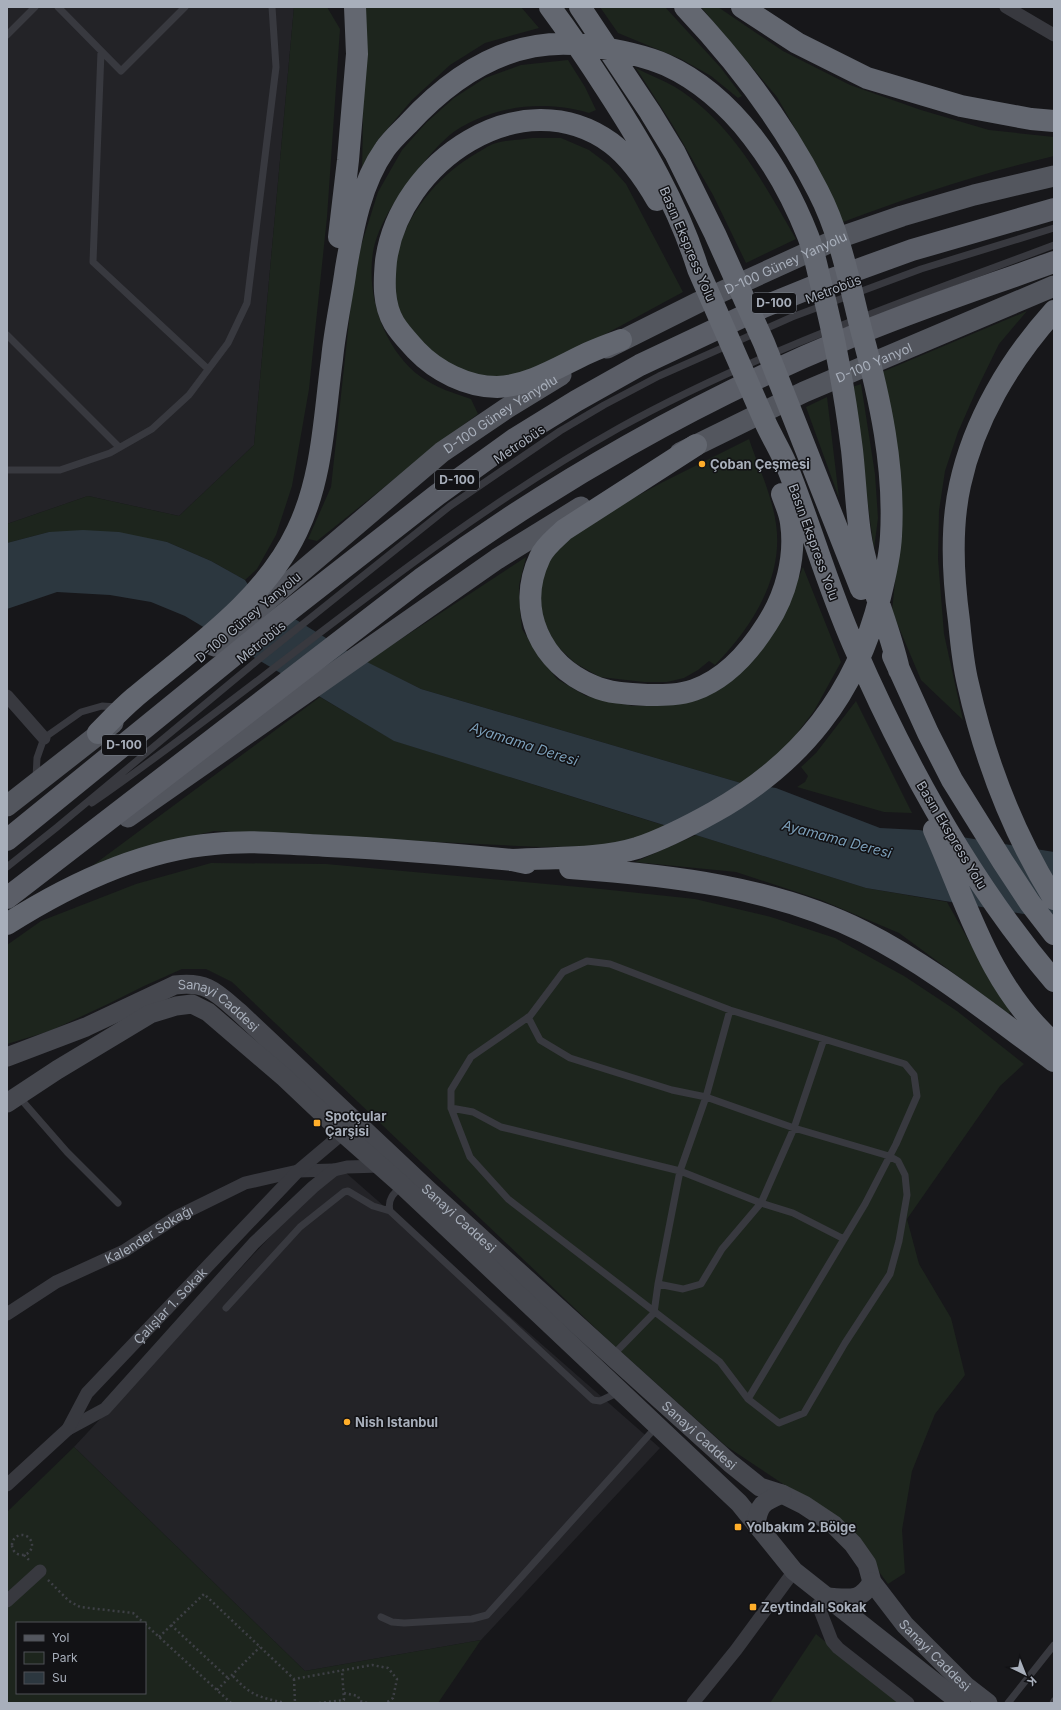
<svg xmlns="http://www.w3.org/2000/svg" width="1061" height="1710" font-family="Inter,sans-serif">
<rect width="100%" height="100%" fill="#17171a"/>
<path fill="#232327" d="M7 7H294L254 445 179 516 88 496 7 524Z
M337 1165 660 1448 481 1640 305 1671 74 1447Z"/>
<path fill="#1d251d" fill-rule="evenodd" d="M294 7H327L340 29 327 217 309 389 292 486 276 535 257 569 245 580 211 561 167 542 49 532 7 543V524L88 496 179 516 254 445Z
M365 7H521L539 28 485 43 450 65 412 100 377 141 362 172Z
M600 7H665L721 68 742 96 738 98 711 76 681 59 618 33Z
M701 7H718L783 51 850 85 921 110 989 130 1054 137V156C982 173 912 196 843 222L814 162 777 97Z
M568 60 585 87 596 110 589 113C546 100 494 105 455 131 442 140 426 159 416 172 399 194 378 224 373 252 366 296 384 350 421 377 437 388 453 393 471 399L478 414 448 436 317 541 308 539 331 487 352 294 361 246 378 192 402 150 426 123 454 98 485 78 521 65Z
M636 68C649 75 663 80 675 87 732 122 764 184 796 239L746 263 713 195 672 124Z
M532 138H561L589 150 609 165 626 184 683 292C655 307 628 322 600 337 571 353 543 370 509 377 489 381 462 372 446 362 430 352 405 330 399 311 380 251 421 187 472 156 479 152 486 147 493 144 505 140 520 140 532 138Z
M1027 311 999 344 977 389 958 432 945 471 939 511 938 559 944 634 963 720 921 680 892 611 901 525 882 372Z
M861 384 875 474 878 518 874 549 852 387Z
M827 397 839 498 806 407Z
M749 439C758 466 772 495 776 524 784 578 751 628 715 665L709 661 698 670 684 678 667 682H644L600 677 575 663 554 643 537 605 547 558 584 525 663 482Z
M526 557 519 585 520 611 522 629 539 656 557 679 586 696 633 706 676 703 717 691 756 658 785 612 803 567 841 662 814 711 785 749 741 783 421 689 366 662Z
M320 697 395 741 666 826 639 837 600 846 540 847 214 831 150 846 88 869Z
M856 701 912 813 884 812 797 787 805 782 808 776 801 767 816 753Z
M696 835 866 888 947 902 983 966 1011 1010 1009 1014 899 933 821 900 736 872 635 862Z
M211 863 326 864 601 889 695 899 771 917 835 938 904 976 957 1011 1024 1064 1000 1086 907 1219 919 1264 951 1318 965 1375 935 1414 912 1471 902 1530 905 1573 888 1584 872 1562 828 1514 726 1446 608 1340 232 982 206 969H182L144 986 108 1004 50 1031 7 1044V945L41 921 136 884Z
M74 1447 305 1671 481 1640 438 1703H7V1512ZM17 1623H145V1693H17Z
M816 1634 900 1703H770Z"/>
<path fill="#2c373f" d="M83 530 119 532 167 542 211 561 245 580 254 594 357 657 421 689 741 783 776 788 880 828 919 830 1054 852V919L866 888 394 741 185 616 151 602 110 595 57 592 7 609V543L49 532Z"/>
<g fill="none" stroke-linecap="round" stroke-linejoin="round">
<path stroke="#3e4046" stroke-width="2.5" stroke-dasharray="2 3" stroke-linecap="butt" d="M12 1545a10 10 0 1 1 20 0a10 10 0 1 1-20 0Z
M24 1555 31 1562
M48 1580 69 1601 80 1607 133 1613 144 1623
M145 1624 231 1703
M171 1625 229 1679
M159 1637 204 1594 294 1679 372 1665 388 1668 397 1679 393 1698 386 1703
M233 1676C251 1696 259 1697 285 1703
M294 1679 295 1703
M217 1690 260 1647
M344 1693 358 1696 360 1701 367 1703
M319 1703 344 1700 342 1670"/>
<path stroke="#38393f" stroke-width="7" d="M58 7 121 71 185 7
M7 35 35 7
M101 51 93 262 208 369
M7 335 119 447
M7 470H60L110 453 152 429 189 395 228 343 247 303 276 67 272 7
M36 778 37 758 44 738 81 712 102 706 117 707
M92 803C269 680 430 534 619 428 758 351 906 301 1054 245
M7 867 56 828 258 660 450 506 560 431 604 405 659 376 792 317 921 269 1054 228
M528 1017 540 1040 570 1058 672 1090 706 1097 794 1128 889 1156 898 1161 905 1175 907 1195 899 1241 890 1274 845 1343 804 1413 779 1423 748 1399 720 1362 508 1199 470 1157 451 1108V1090L471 1057 530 1016 563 972 587 961 610 964 730 1010 905 1064 914 1075 917 1096 896 1144 865 1204 748 1399
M19 1097 67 1152 118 1203
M451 1108 473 1112 501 1127 680 1171 761 1203 794 1128 824 1039
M402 1186C394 1193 387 1199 390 1211L593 1400 600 1401 619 1392
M658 1284 683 1289 701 1284 722 1249 761 1203 793 1213 844 1239
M226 1308 300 1227 344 1192 348 1191 373 1206 390 1211
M612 1356 654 1313 658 1284 680 1171 706 1097 730 1010
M381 1617 392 1622 404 1623 472 1619 487 1615 657 1426
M1008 1703 1054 1645
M1053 1703 1054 1701"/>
<g stroke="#38393f" stroke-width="13">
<path d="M1006 7 1054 35"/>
<path d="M7 696 44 738"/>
<path id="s1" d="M7 1314 56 1282 124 1251 178 1216 245 1183 298 1171 334 1170"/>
<path d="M68 1429 105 1409 254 1243 313 1187 334 1170 347 1167 381 1166"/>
<path id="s2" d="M7 1485 68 1429 87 1393 298 1171 343 1133"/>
<path d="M827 1597 818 1605 832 1641 838 1648 908 1703"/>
<path d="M7 1601 40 1571"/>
<path d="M693 1703 736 1650 794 1571"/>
</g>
<g stroke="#46484f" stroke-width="19">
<path id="s3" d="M7 1057 86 1027 175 985C207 981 216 992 239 1012L427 1189 730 1463 760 1487 782 1494 804 1505 834 1525 853 1544 867 1564 872 1582 905 1625 966 1686 988 1703"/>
<path d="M7 1103 57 1070 150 1014 176 1006 192 1004 208 1012 285 1078 343 1133 402 1185 739 1503 794 1571 961 1703"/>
<path d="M756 1524C759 1503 764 1502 782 1494"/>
<path d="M827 1597C848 1598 860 1603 872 1582"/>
</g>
<g stroke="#53565e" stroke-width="21">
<path id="s4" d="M607 348 699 302 844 236 902 216 974 195 1054 176"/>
<path id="s5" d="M680 453 804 392 1054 286"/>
<path id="s6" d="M214 646 442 452 507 408 561 375"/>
<path d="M7 806 113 723"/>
<path d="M128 817 497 559 581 507"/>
</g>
<path stroke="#5b5e67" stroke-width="22" d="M7 840 286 613 437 495 516 438 576 401 640 365 763 307 832 279 912 250 1054 209
M7 898 421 579C551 484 698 400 846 339 914 310 985 287 1054 262"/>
<path stroke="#636770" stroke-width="22" d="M550 7C570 34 589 62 607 90 644 147 678 205 698 269 721 321 743 372 766 424 772 437 780 450 786 464 810 523 827 585 853 644 905 764 969 881 1054 981
M580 7 650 112 675 153 715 234 764 343 861 589
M742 7 797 43 867 78 961 106 1031 119 1054 121
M339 237 348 160 357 54 355 7
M1054 311C1010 360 974 420 960 485 950 530 953 577 959 621 961 642 963 664 968 684 985 760 1013 833 1054 899
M621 340C610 344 599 348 588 353 560 366 529 386 497 387 467 387 436 371 416 350 408 341 400 333 394 323 383 304 384 282 386 261 399 162 521 78 611 143 631 158 645 179 657 200
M696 445 564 530C556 538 545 546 540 557 515 610 541 664 593 686 611 694 631 694 650 695 665 695 680 695 694 690 725 679 750 651 767 624 786 595 796 557 791 523 790 513 785 503 782 494
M893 656 928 733 952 780 1003 862 1030 903 1054 934
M98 733C110 721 121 709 134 698 192 649 264 601 297 531 323 477 324 417 332 359 335 328 342 298 346 268 353 227 361 183 385 149 391 140 400 132 408 124 454 74 513 36 584 45 612 49 641 54 666 65 734 96 781 168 808 236 814 251 817 268 821 284 835 338 845 394 852 450 855 477 856 505 860 533 867 580 889 624 899 670
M934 830C968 906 989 986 1054 1043
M512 860C553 857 598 860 637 848 664 839 689 826 714 812 801 763 856 694 880 597 885 577 890 556 891 536 895 467 880 398 862 333 850 286 841 235 818 191 784 124 737 62 685 7
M570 868C669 875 775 887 864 932 933 967 992 1016 1054 1061
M7 924C67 886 142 850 214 844 252 840 290 844 328 846 390 849 451 854 512 860L526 863"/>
</g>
<g fill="#ffae2a" stroke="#121215" stroke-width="1.5">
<circle cx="702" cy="464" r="4"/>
<rect x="313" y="1119" width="8" height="8" rx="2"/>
<circle cx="347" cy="1422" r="4"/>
<rect x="734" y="1523" width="8" height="8" rx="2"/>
<rect x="749" y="1603" width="8" height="8" rx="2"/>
</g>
<g text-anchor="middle" stroke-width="3" stroke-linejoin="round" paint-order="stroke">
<g fill="#121215" stroke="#7b8089" stroke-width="1">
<rect x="752" y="293" width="44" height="20" rx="3"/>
<rect x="435" y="470" width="44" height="20" rx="3"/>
<rect x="102" y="735" width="44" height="20" rx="3"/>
</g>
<g font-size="12" font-weight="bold" fill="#a8afbb">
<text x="774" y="307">D-100</text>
<text x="457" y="484">D-100</text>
<text x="124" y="749">D-100</text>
</g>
<g font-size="13" fill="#a8afbb" stroke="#121215">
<text transform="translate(688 244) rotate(67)" y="5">Basın Ekspress Yolu</text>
<text dy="5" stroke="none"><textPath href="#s4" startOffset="198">D-100 Güney Yanyolu</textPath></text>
<text transform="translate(833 289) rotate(-21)" y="5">Metrobüs</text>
<text dy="5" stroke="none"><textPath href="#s5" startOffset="214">D-100 Yanyol</textPath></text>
<text dy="5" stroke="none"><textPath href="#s6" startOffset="369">D-100 Güney Yanyolu</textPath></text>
<text transform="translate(519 444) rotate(-34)" y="5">Metrobüs</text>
<text transform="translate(814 542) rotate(70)" y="5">Basın Ekspress Yolu</text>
<text transform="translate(248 617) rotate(-40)" y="5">D-100 Güney Yanyolu</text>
<text transform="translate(261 642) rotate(-39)" y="5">Metrobüs</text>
<text transform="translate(952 835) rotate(59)" y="5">Basın Ekspress Yolu</text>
<text dy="5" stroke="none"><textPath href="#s3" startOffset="233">Sanayi Caddesi</textPath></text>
<text dy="5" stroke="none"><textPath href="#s3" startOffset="557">Sanayi Caddesi</textPath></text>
<text dy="5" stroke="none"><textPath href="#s1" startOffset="163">Kalender Sokağı</textPath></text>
<text dy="5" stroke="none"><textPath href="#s2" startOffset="244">Çalışlar 1. Sokak</textPath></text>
<text dy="5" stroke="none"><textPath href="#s3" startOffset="881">Sanayi Caddesi</textPath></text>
<text dy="5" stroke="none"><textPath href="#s3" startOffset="1211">Sanayi Caddesi</textPath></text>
</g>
<g font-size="13" font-weight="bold" fill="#a8afbb" stroke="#121215" text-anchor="start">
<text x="710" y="469">Çoban Çeşmesi</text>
<text x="325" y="1121">Spotçular<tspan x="325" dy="15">Çarşisi</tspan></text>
<text x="355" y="1427">Nish Istanbul</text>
<text x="746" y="1532">Yolbakım 2.Bölge</text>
<text x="761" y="1612">Zeytindalı Sokak</text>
</g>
<g font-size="14" font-style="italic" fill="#7c9fb9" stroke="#121215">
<text transform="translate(524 744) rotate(18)" y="5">Ayamama Deresi</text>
<text transform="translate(837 839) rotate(15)" y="5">Ayamama Deresi</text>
</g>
</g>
<rect width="1061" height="1710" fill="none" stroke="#a8afbb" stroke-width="16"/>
<rect x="16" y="1622" width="130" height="72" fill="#121215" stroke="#4e5157"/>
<rect x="24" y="1635" width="20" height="6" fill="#53565e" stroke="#4e5157"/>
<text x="52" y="1642" font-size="12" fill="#a8afbb">Yol</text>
<rect x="24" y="1652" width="20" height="12" fill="#1d251d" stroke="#4e5157"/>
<text x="52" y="1662" font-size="12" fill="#a8afbb">Park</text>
<rect x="24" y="1672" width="20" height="12" fill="#2c373f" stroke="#4e5157"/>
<text x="52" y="1682" font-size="12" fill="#a8afbb">Su</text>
<g transform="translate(1025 1674) rotate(137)" stroke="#121215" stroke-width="3" paint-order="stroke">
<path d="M0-3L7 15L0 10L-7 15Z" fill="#a8afbb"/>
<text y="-6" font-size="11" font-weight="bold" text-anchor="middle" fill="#a8afbb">K</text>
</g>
</svg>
